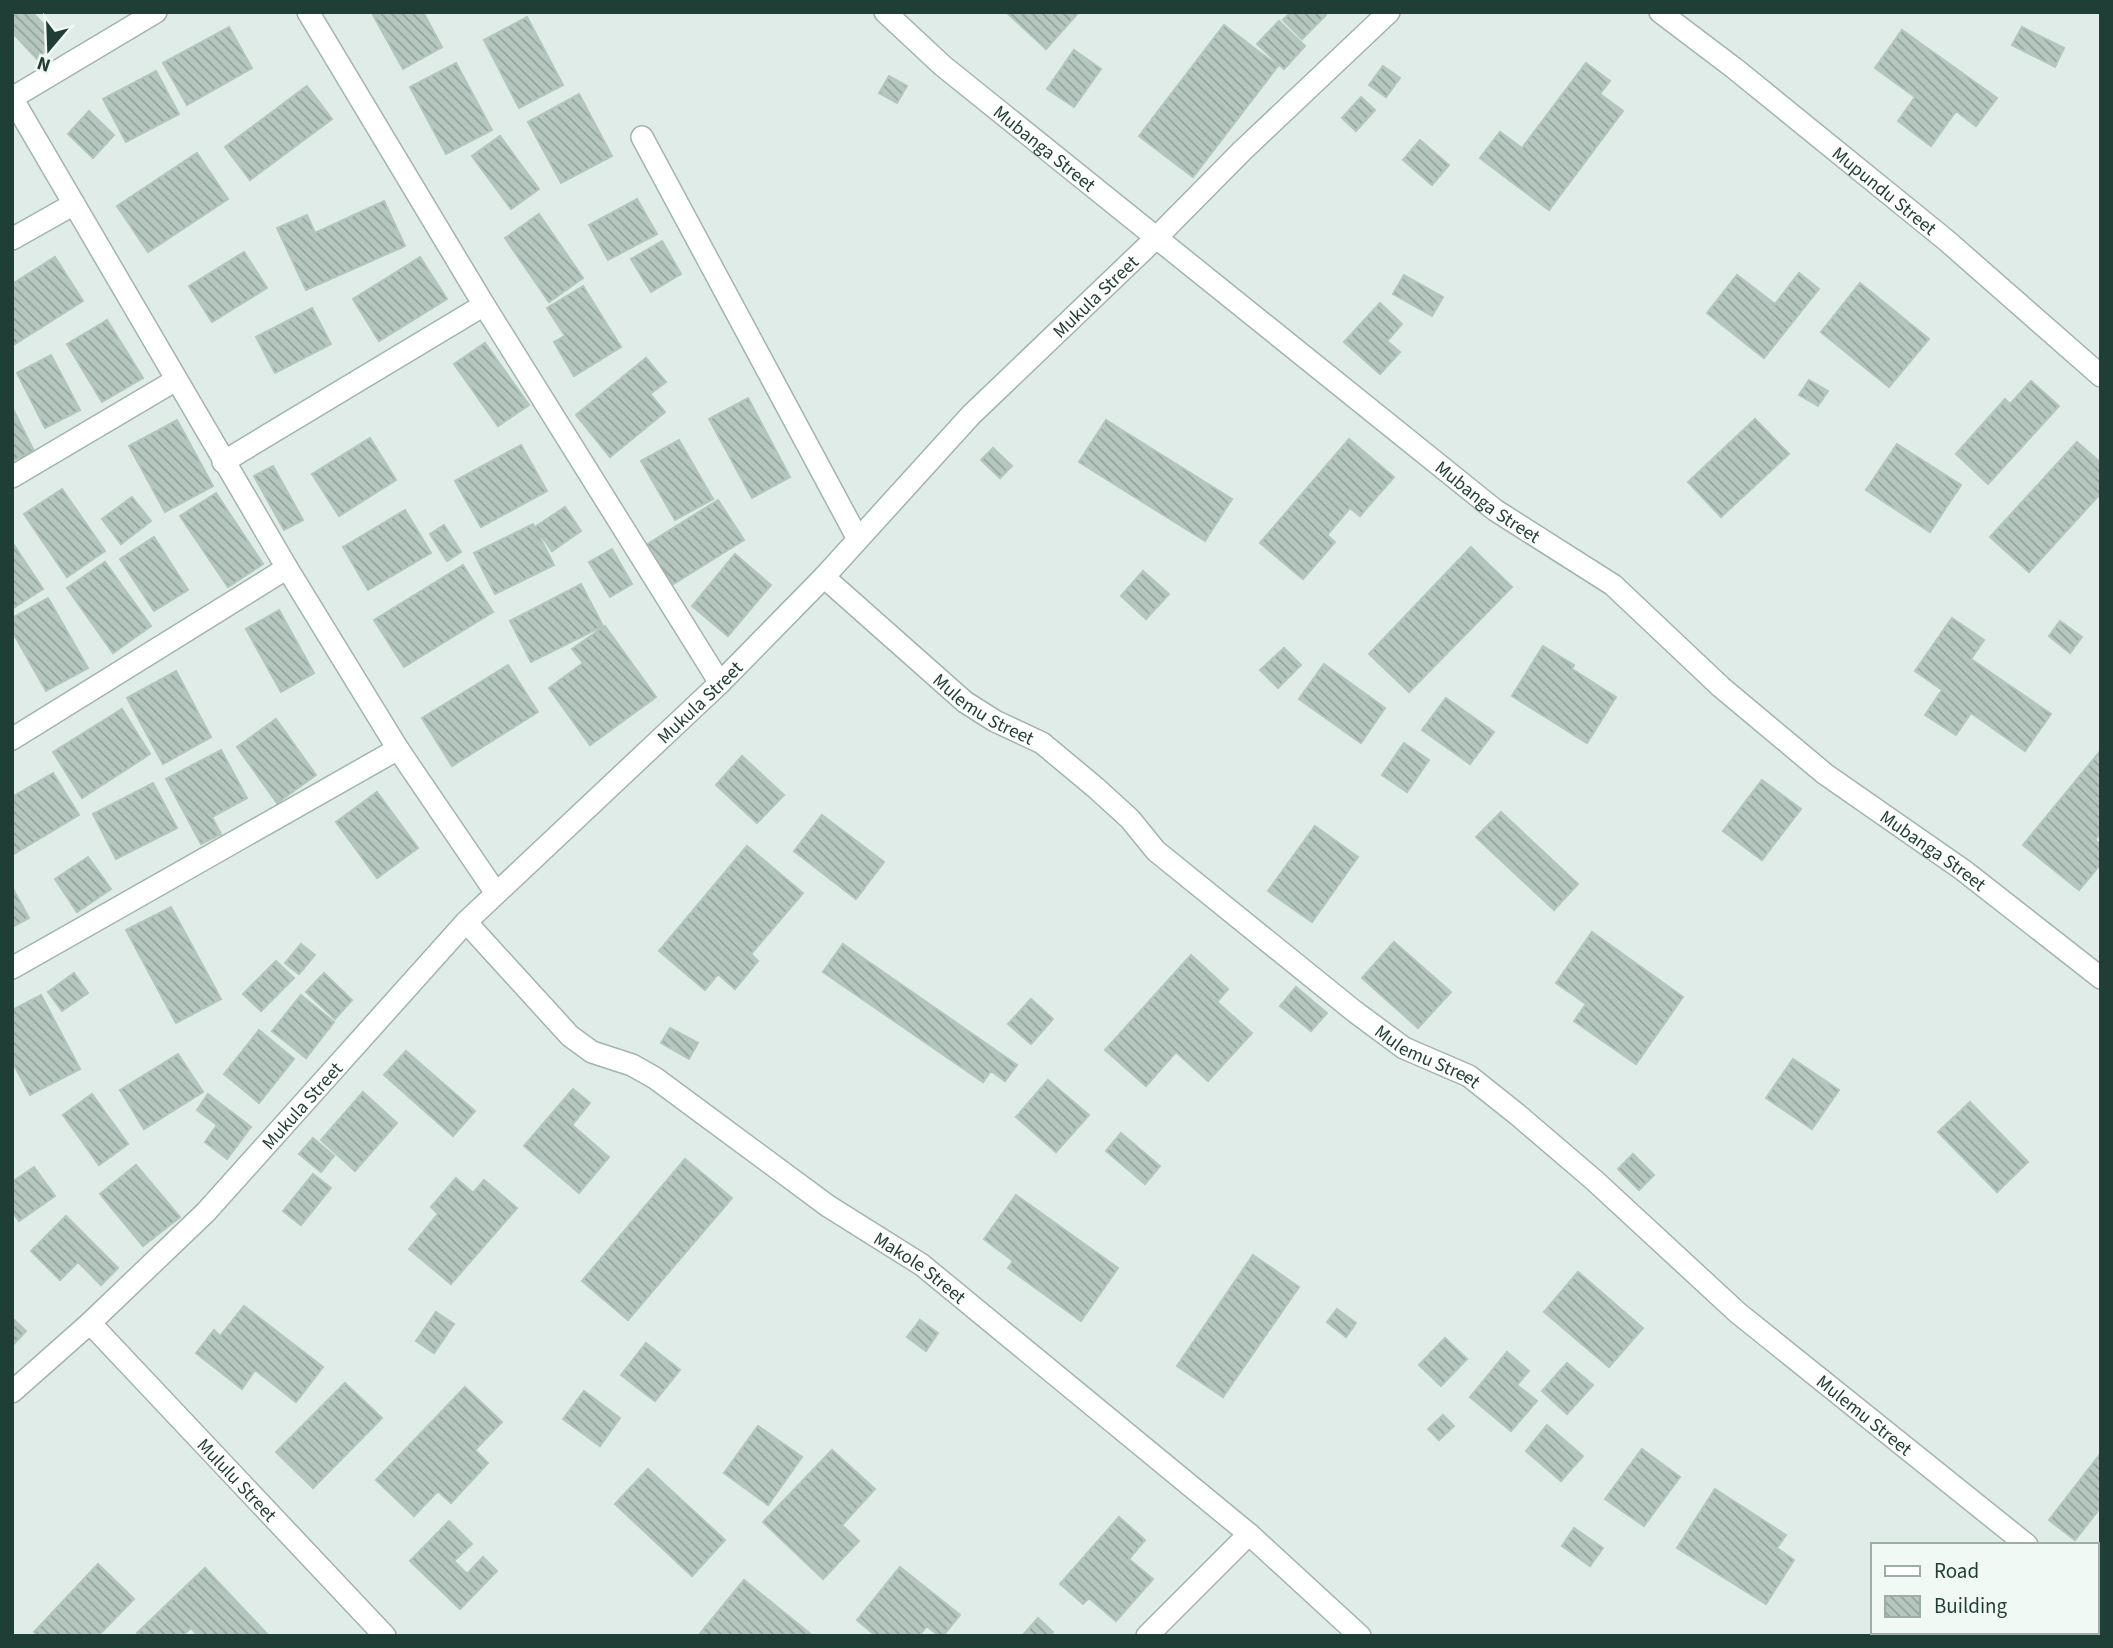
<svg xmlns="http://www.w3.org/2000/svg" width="2113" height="1648" font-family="'Source Sans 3',sans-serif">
<defs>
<pattern id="building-back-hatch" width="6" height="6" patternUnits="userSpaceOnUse" patternTransform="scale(1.75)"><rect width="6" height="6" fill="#b5c7bf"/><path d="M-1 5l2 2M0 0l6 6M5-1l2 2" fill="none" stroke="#93a39c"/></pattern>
</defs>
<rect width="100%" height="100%" fill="#e0ece7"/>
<path fill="url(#building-back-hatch)" stroke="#b2c6bd" stroke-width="2" d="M17 12H32L57 39 37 59 12 32V16Z
M379 12H423L442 47 403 69 373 15Z
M1006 12H1079L1046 49Z
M1291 12H1323L1326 15 1302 39 1283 20Z
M527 17 563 85 519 108 484 40Z
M1279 21 1305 46 1284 69 1257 44Z
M1224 25 1278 66 1193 177 1139 136Z
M229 27 252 68 187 105 163 63Z
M2022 27 2064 48 2055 67 2012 45Z
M1902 30 1997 98 1976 126 1956 111 1931 146 1898 121 1915 97 1875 68Z
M1074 50 1101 69 1074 107 1047 89Z
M456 63 492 130 446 154 410 87Z
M1586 63 1610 81 1600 94 1623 111 1549 210 1480 158 1500 132 1522 148Z
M1383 66 1400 78 1386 97 1369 85Z
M156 71 179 114 126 142 103 99Z
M889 76 907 86 897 103 879 93Z
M307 86 332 119 250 180 225 147Z
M579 94 612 156 561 183 528 122Z
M1361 97 1375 110 1356 131 1342 118Z
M89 111 114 135 93 158 68 134Z
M500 136 539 189 511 209 472 156Z
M1420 140 1449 165 1432 185 1403 160Z
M197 153 228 199 148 252 117 206Z
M637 199 657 234 608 260 589 225Z
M384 201 405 246 306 290 277 228 307 215 315 233Z
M539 214 583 278 549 302 505 238Z
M662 241 681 274 651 292 631 259Z
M244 252 267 288 212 322 189 286Z
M55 257 83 301 12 346V284Z
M420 257 447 299 379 341 353 299Z
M1799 273 1819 289 1764 358 1707 313 1737 275 1775 304Z
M1404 275 1443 297 1432 316 1393 294Z
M1860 283 1929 339 1889 387 1821 332Z
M583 286 621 347 574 376 554 342 565 336 547 308Z
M1380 303 1402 324 1387 341 1400 352 1380 374 1344 342Z
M312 308 331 344 275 373 256 337Z
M107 320 143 378 102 402 67 344Z
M485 343 529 405 498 426 454 364Z
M51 355 80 410 45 428 17 373Z
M646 358 666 382 650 394 665 412 610 457 576 415Z
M1809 380 1828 391 1818 406 1799 395Z
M2031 381 2059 406 1988 484 1956 454 2005 399 2010 404Z
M748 398 790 477 752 498 709 419Z
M12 407 34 451 12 461Z
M1755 419 1789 454 1721 517 1688 482Z
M177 420 213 486 165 512 129 446Z
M1106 420 1232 499 1205 541 1079 462Z
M370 438 396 480 339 516 312 474Z
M1349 439 1394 477 1360 516 1350 508 1327 535 1335 542 1303 579 1260 543Z
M679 440 713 499 675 520 641 461Z
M2077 442 2101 463V493L2029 572 1990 537Z
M1897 444 1961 485 1930 532 1866 490Z
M521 445 547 491 481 527 455 481Z
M993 448 1012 466 1000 478 981 460Z
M273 466 303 520 284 530 254 476Z
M62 489 105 551 67 577 24 514Z
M216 493 263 564 228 587 180 516Z
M132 497 151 521 121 544 102 519Z
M718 500 744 540 672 585 646 545Z
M565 507 581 531 552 551 535 527Z
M405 510 431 553 368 590 343 547Z
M533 524 554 565 495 594 474 553Z
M444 525 461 552 447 561 430 534Z
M154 537 188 590 154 611 120 559Z
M12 542 43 589 12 609Z
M1471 547 1512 587 1409 692 1369 654Z
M612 549 632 584 610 597 589 562Z
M735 554 771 585 728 636 692 606Z
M105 562 151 626 113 653 67 588Z
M463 565 493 612 404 667 374 620Z
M1143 571 1169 594 1146 619 1121 596Z
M581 584 603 626 531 662 510 621Z
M48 598 88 668 46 691 12 631V618Z
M279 610 314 673 281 692 246 629Z
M1952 618 1984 640 1971 659 2051 714 2025 751 1971 713 1956 735 1925 715 1942 690 1915 671Z
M2060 621 2082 637 2070 653 2049 636Z
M605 626 656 697 590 745 549 688 583 663 572 649Z
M1543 646 1574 665 1572 669 1616 697 1587 743 1512 696Z
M1284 648 1301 665 1278 688 1260 670Z
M1324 664 1385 708 1361 743 1299 699Z
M508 665 538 712 452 766 422 718Z
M176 671 211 737 163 764 127 698Z
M1446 698 1494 732 1470 764 1422 730Z
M122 709 150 754 82 798 53 752Z
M276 719 316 775 277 803 237 747Z
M1404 743 1429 760 1407 792 1382 775Z
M221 750 247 798 212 817 221 834 201 844 166 779Z
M2101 750V833L2095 840 2101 845V864L2079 890 2023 845Z
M742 756 784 795 757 823 716 785Z
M53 773 79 815 14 854 12 851V797Z
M1762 780 1801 809 1762 860 1723 831Z
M153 783 177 828 116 859 93 814Z
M377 792 418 848 377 878 336 822Z
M1501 812 1578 884 1554 910 1476 837Z
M822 815 884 862 856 899 794 851Z
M1315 826 1358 857 1312 922 1268 891Z
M747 846 803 893 751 954 758 961 735 989 718 974 705 990 659 951Z
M88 857 111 889 77 912 55 879Z
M12 887 29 918 12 927Z
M171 907 221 999 176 1023 126 930Z
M1592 932 1683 997 1636 1064 1574 1021 1586 1004 1556 983Z
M1394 942 1451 992 1418 1028 1362 978Z
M301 944 315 955 299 974 285 963Z
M843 944 1017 1065 1005 1081 991 1071 983 1082 823 972Z
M1191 955 1228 989 1217 1002 1252 1033 1208 1081 1176 1052 1146 1086 1105 1050Z
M276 961 294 978 261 1011 243 994Z
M74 973 88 993 62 1011 48 992Z
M324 973 352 1000 335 1019 306 992Z
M1296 987 1327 1013 1311 1031 1280 1006Z
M41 995 80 1069 30 1095 12 1061V1010Z
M301 995 334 1022 306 1058 272 1031Z
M1031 999 1053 1019 1031 1044 1008 1024Z
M670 1028 698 1043 689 1059 661 1043Z
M259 1030 294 1059 259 1103 224 1074Z
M406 1051 475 1111 453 1136 384 1075Z
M178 1054 203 1092 144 1129 120 1090Z
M1793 1059 1839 1090 1812 1129 1766 1098Z
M1048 1080 1089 1115 1056 1152 1016 1117Z
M573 1089 590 1103 572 1125 609 1157 579 1193 524 1146Z
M363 1092 397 1123 355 1171 321 1140Z
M92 1094 128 1144 99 1165 63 1115Z
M208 1094 251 1127 227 1159 205 1142 217 1125 197 1110Z
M1970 1102 2028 1162 1997 1192 1938 1132Z
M1121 1133 1160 1166 1145 1184 1106 1151Z
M313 1138 334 1156 321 1172 299 1154Z
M1633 1154 1654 1175 1639 1190 1618 1169Z
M685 1159 732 1198 628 1320 582 1281Z
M136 1165 180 1217 143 1246 100 1194Z
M34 1167 55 1196 19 1221 12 1211V1182Z
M313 1174 331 1188 301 1225 283 1211Z
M456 1178 473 1193 484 1180 517 1208 451 1284 409 1249 438 1214 431 1207Z
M1016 1195 1118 1268 1081 1321 1008 1268 1013 1261 984 1239Z
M66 1216 118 1268 101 1285 78 1262 60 1280 31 1251Z
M1253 1255 1299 1287 1223 1397 1177 1366Z
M1578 1272 1643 1328 1609 1367 1544 1312Z
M244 1306 323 1367 296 1402 255 1370 242 1389 196 1353 214 1330 220 1336Z
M1337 1309 1356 1323 1346 1337 1327 1322Z
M436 1312 454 1324 434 1353 416 1341Z
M12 1318 26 1331 12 1346Z
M920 1320 938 1333 926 1351 907 1337Z
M1445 1338 1467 1359 1441 1386 1419 1365Z
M646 1343 680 1370 655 1401 621 1375Z
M1507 1352 1529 1371 1517 1385 1537 1401 1511 1431 1470 1397Z
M1567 1363 1593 1385 1567 1414 1542 1391Z
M345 1383 382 1418 313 1488 276 1452Z
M465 1387 502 1422 475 1450 488 1463 451 1503 438 1491 414 1516 376 1480Z
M584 1391 620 1418 600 1446 563 1419Z
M1443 1415 1454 1426 1439 1440 1428 1429Z
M1547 1425 1583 1456 1561 1481 1526 1451Z
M758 1426 802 1457 768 1505 724 1473Z
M1642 1449 1680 1477 1644 1526 1605 1499Z
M832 1450 875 1489 842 1525 859 1541 823 1579 763 1522Z
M2101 1453V1507L2075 1540 2049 1520Z
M648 1469 725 1540 692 1576 615 1504Z
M1715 1489 1786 1535 1777 1548 1794 1560 1766 1604 1677 1548Z
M1119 1517 1145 1540 1129 1559 1153 1579 1116 1621 1089 1598 1083 1604 1060 1584Z
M449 1521 472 1544 454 1561 467 1574 483 1557 497 1571 460 1609 410 1561Z
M1574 1528 1603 1548 1590 1566 1562 1546Z
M98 1564 134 1599 98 1636H38L34 1632Z
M900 1567 960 1615 943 1636H939L927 1626 919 1636H876L857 1620Z
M205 1568 269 1636H198L191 1628 182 1636H139L137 1633Z
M744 1580 813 1636H698Z
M1038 1618 1053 1632 1050 1636H1022Z
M1932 1632H1996L1992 1636H1928Z"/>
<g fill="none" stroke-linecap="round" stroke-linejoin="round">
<defs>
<g id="minor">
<path d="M308 12 484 305 720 683"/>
<path id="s1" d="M885 12 943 66 1495 510 1613 585 1721 687 1825 774 1963 870 2101 978"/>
<path id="s2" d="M1660 12 1734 68 1946 240 2101 376"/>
<path d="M12 98 287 568 398 749 496 893"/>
<path d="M12 98 156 12"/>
<path d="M642 137 858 539"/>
<path d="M12 239 74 204"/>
<path d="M223 462 484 305"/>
<path d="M12 477 176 380"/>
<path id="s3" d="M824 577 965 702 995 721 1042 743 1096 788 1130 819 1156 851 1354 1011 1404 1048 1469 1076 1518 1115 1594 1180 1738 1313 2027 1545"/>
<path d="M12 739 287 568"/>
<path id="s4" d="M466 922 570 1036 592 1052 632 1065 655 1078 828 1206 922 1265 1249 1534 1360 1636"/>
<path d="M12 968 398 749"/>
<path id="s5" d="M90 1323 385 1636"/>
<path id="s6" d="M12 1392 90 1323 206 1212 466 922 720 683 824 577 971 415 1156 238 1242 151 1389 12"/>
<path d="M2097 1602 2101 1604"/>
<path d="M1147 1636 1249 1534"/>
</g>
</defs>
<use href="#minor" stroke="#a2b4ae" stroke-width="24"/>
<use href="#minor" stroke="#fff" stroke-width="21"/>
</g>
<g text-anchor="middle" stroke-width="6" stroke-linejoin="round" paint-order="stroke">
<g font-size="19" fill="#1f3e35" stroke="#f1f9f5">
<text dy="7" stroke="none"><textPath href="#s1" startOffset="210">Mubanga Street</textPath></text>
<text dy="7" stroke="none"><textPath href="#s2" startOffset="287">Mupundu Street</textPath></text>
<text dy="7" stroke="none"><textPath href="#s6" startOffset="1542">Mukula Street</textPath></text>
<text dy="7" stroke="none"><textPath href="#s1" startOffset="777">Mubanga Street</textPath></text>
<text dy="7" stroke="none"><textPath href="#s6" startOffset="975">Mukula Street</textPath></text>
<text dy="7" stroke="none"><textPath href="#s3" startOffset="208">Mulemu Street</textPath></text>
<text dy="7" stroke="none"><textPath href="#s1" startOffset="1344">Mubanga Street</textPath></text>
<text dy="7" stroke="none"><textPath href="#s3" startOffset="775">Mulemu Street</textPath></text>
<text dy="7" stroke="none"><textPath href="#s6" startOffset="408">Mukula Street</textPath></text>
<text dy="7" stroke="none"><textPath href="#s4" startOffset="576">Makole Street</textPath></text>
<text dy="7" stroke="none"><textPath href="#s3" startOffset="1342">Mulemu Street</textPath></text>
<text dy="7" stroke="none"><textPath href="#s5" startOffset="215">Mululu Street</textPath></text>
</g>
</g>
<rect width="2113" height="1648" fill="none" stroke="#1f3e35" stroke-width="28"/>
<rect x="1871" y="1543" width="228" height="91" fill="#f1f9f5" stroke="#9daea8" stroke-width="2"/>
<rect x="1885" y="1566" width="35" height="10" fill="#ffffff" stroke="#9daea8" stroke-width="2"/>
<text x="1934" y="1578" font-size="21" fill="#1f3e35">Road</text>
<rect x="1885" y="1596" width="35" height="21" fill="url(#building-back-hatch)" stroke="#9daea8" stroke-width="2"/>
<text x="1934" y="1613" font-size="21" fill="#1f3e35">Building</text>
<g transform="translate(49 49) rotate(199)" stroke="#f1f9f5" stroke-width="5" paint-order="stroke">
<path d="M0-5L12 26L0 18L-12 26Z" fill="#1f3e35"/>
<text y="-10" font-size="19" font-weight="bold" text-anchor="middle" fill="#1f3e35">N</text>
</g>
</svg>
